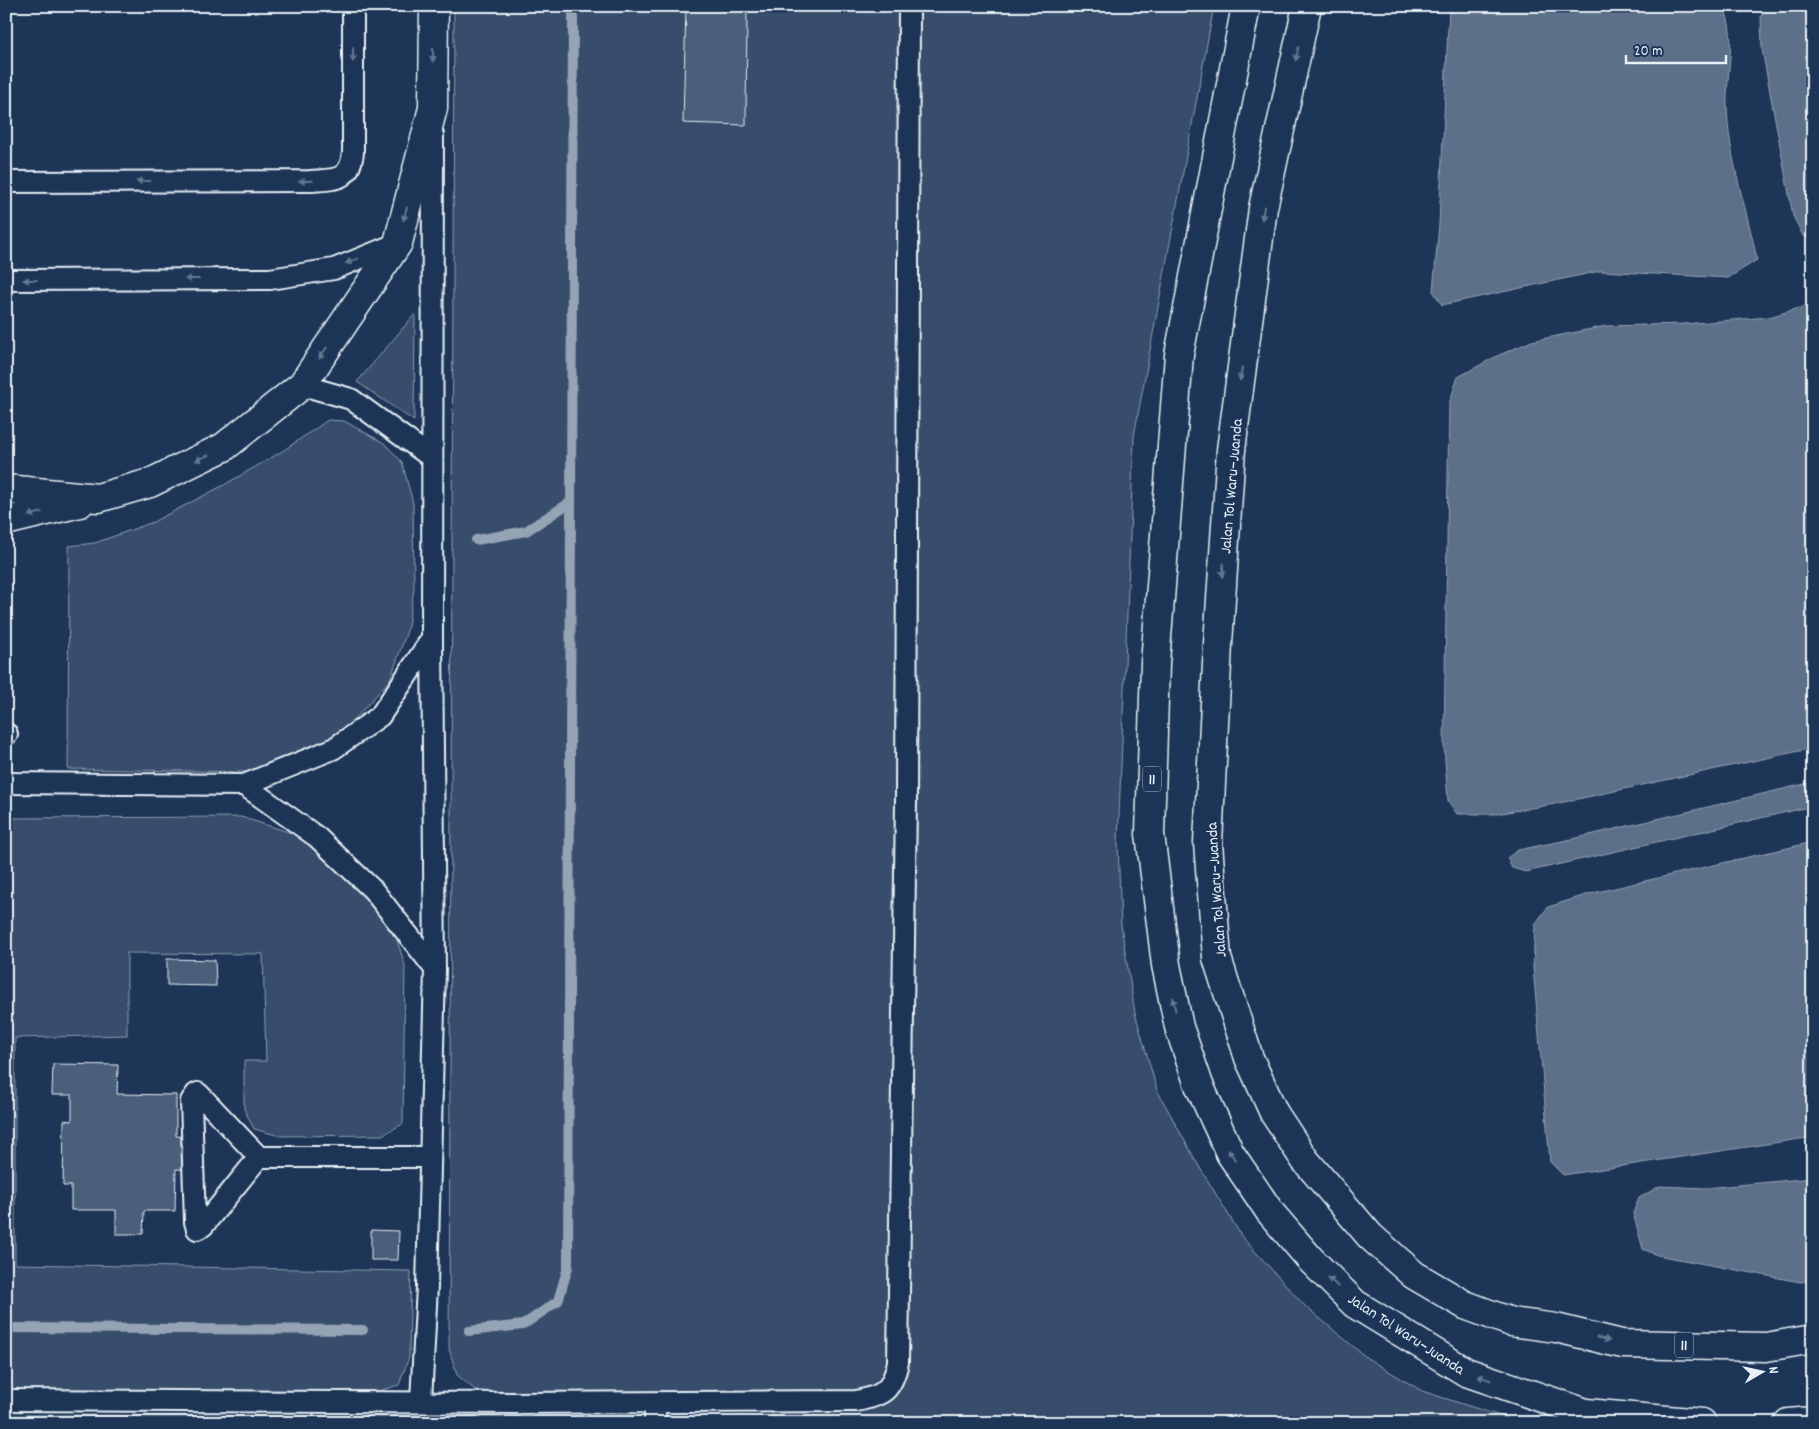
<svg xmlns="http://www.w3.org/2000/svg" width="1819" height="1429" font-family="Dekko,sans-serif">
<rect width="100%" height="100%" fill="#1d3557"/>
<filter id="ink" filterUnits="userSpaceOnUse"><feTurbulence type="fractalNoise" baseFrequency=".02" numOctaves="2"/><feDisplacementMap in="SourceGraphic" scale="10" xChannelSelector="R" yChannelSelector="G"/><feConvolveMatrix kernelMatrix="1 2 1 2 8 2 1 2 1" color-interpolation-filters="sRGB"/></filter>
<g filter="url(#ink)">
<path fill="#374d6c" stroke="#909fb2" d="M454 6H1214L1134 436 1118 842 1121 925 1135 1013 1157 1090 1197 1163 1242 1237 1305 1306 1367 1358 1422 1391 1522 1423H772V1402L491 1403 457 1375 449 1349Z
M415 314 414 421 357 382Z
M328 420 344 421 384 443 402 462 413 503 414 590 407 631 390 680 351 723 303 757 249 772 68 769 69 546 95 543 153 522 224 485 281 452Z
M241 817 298 835 348 867 388 912 405 965 403 1124 382 1135 280 1136 254 1129 244 1109V1061H266L263 954 127 953V1035L15 1038V1264L411 1271 409 1357 399 1385 378 1391 6 1390V818Z
M6 1415 503 1417V1423H6Z"/>
<path fill="#5d7089" stroke="#95a4b5" d="M1449 6H1723C1738 35 1726 73 1727 105 1728 158 1747 208 1757 260L1728 278 1600 271 1442 305 1433 291 1439 224Z
M1766 6H1813V239L1803 236 1793 216 1762 49 1761 16Z
M1813 304V748L1555 804 1496 814H1457L1448 801 1444 746 1449 404 1458 377 1497 356 1532 341 1606 326 1684 324 1769 317Z
M1813 782V806L1526 872 1512 868 1507 858 1518 850 1577 838Z
M1813 842V1137L1563 1175 1550 1162 1533 967 1535 924 1548 907 1589 894Z
M1813 1178V1280L1800 1282 1657 1255 1643 1249 1633 1213 1639 1198 1660 1186 1705 1188Z"/>
<g fill="none" stroke-linecap="round" stroke-linejoin="round">
<path stroke="#95a4b5" stroke-width="10" d="M476 540 526 531 571 502
M6 1328 363 1330
M469 1331 523 1325 558 1301 568 1267 573 6"/>
</g>
<path fill="#495e7a" stroke="#e8f1f8" d="M686 6H747L746 125 683 123Z
M167 959 215 960 216 986 167 985Z
M53 1064 118 1065 117 1094 176 1095V1136L192 1137V1170L176 1169 175 1211H144L143 1234H116V1210H71V1186H63L64 1120 72 1121V1095H52Z
M371 1230 399 1231 398 1260H371Z"/>
<g fill="none" stroke-linecap="round" stroke-linejoin="round">
<defs>
<path id="lane" d="M6 182 310 181C335 179 349 182 353 153V6
M6 280 270 279 334 269 398 243
M302 385 351 399 432 458
M6 734H7
M6 783 244 785 333 749 380 716 432 638
M244 785 317 837 373 890 435 969
M259 1157 203 1226 197 1229 195 1222 191 1101 196 1094 198 1093 203 1098 259 1157H429
M6 1400 513 1403 856 1401C884 1396 892 1390 898 1362L906 803 909 6
M421 1401 427 1286 435 969 432 638 433 135
M655 1423V1403"/>
<path id="secondary" d="M6 489 98 498 150 483 224 447 302 385 398 243 433 108 434 6
M6 521 80 503"/>
<path id="highway" d="M1246 6 1179 355 1155 663 1150 834 1166 965 1179 1027 1199 1085 1230 1153 1270 1212 1311 1260 1355 1304 1466 1372 1586 1413 1702 1423
M1307 6 1263 208 1231 450 1218 644 1208 843 1217 958 1249 1058 1274 1113 1305 1160 1370 1236 1414 1275 1465 1305 1511 1322 1556 1328 1622 1344 1766 1347 1813 1339
M1788 1423 1813 1421"/>
</defs>
<use href="#lane" stroke="#e8f1f8" stroke-width="24"/>
<use href="#secondary" stroke="#e8f1f8" stroke-width="31"/>
<use href="#highway" stroke="#e8f1f8" stroke-width="31"/>
<use href="#lane" stroke="#1d3557" stroke-width="20"/>
<use href="#secondary" stroke="#1d3557" stroke-width="28"/>
<use href="#highway" stroke="#1d3557" stroke-width="28"/>
</g>
<defs><path id="oneway-solid" d="M-6-.8H1V-3.2L6.5 0L1 3.2V.8H-6Z" transform="scale(1.25)"/></defs>
<g fill="#64778f">
<use href="#oneway-solid" transform="translate(1297 54) rotate(102)"/>
<use href="#oneway-solid" transform="translate(353 55) rotate(90)"/>
<use href="#oneway-solid" transform="translate(433 55) rotate(90)"/>
<use href="#oneway-solid" transform="translate(143 181) rotate(180)"/>
<use href="#oneway-solid" transform="translate(306 181) rotate(179)"/>
<use href="#oneway-solid" transform="translate(1263 213) rotate(99)"/>
<use href="#oneway-solid" transform="translate(405 214) rotate(105)"/>
<use href="#oneway-solid" transform="translate(352 261) rotate(158)"/>
<use href="#oneway-solid" transform="translate(192 279) rotate(180)"/>
<use href="#oneway-solid" transform="translate(30 280) rotate(180)"/>
<use href="#oneway-solid" transform="translate(323 353) rotate(124)"/>
<use href="#oneway-solid" transform="translate(1241 374) rotate(98)"/>
<use href="#oneway-solid" transform="translate(202 458) rotate(155)"/>
<use href="#oneway-solid" transform="translate(35 514) rotate(166)"/>
<use href="#oneway-solid" transform="translate(1223 570) rotate(94)"/>
<use href="#oneway-solid" transform="translate(1174 1004) rotate(-102)"/>
<use href="#oneway-solid" transform="translate(1232 1155) rotate(-121)"/>
<use href="#oneway-solid" transform="translate(1333 1282) rotate(-135)"/>
<use href="#oneway-solid" transform="translate(1603 1339) rotate(14)"/>
<use href="#oneway-solid" transform="translate(1484 1378) rotate(-161)"/>
</g>
</g>
<g text-anchor="middle" stroke-width="4.5" stroke-linejoin="round" paint-order="stroke">
<g fill="#1d3557" stroke="#abb9c8" stroke-width="1">
<rect x="1143" y="766.5" width="18" height="25" rx="4"/>
<rect x="1675" y="1332.5" width="18" height="25" rx="4"/>
</g>
<g font-size="15" font-weight="bold" fill="#e8f1f8">
<text x="1152" y="784">11</text>
<text x="1684" y="1350">11</text>
</g>
<g font-size="16" fill="#e8f1f8" stroke="#1d3557">
<text transform="translate(1230 486) rotate(-85)" y="6">Jalan Tol Waru–Juanda</text>
<text transform="translate(1215 890) rotate(-94)" y="6">Jalan Tol Waru–Juanda</text>
<text transform="translate(1407 1333) rotate(33)" y="6">Jalan Tol Waru–Juanda</text>
</g>
</g>
<rect width="1819" height="1429" fill="none" stroke="#1d3557" stroke-width="25"/>
<rect x="12" y="12" width="1794" height="1404" fill="none" stroke="#e8f1f8" stroke-width="2" filter="url(#ink)"/>
<g transform="translate(1762 1372) rotate(81)" stroke="#1d3557" stroke-width="4" paint-order="stroke">
<path d="M0-4L9 19L0 12L-9 19Z" fill="#e8f1f8"/>
<text y="-8" font-size="14" font-weight="bold" text-anchor="middle" fill="#e8f1f8">N</text>
</g>
<path d="M1626 55v8h100v-8" fill="none" stroke="#e8f1f8" stroke-width="2.5"/>
<text x="1634" y="55" font-size="15" fill="#e8f1f8" stroke="#1d3557" stroke-width="4" paint-order="stroke">20 m</text>
</svg>
